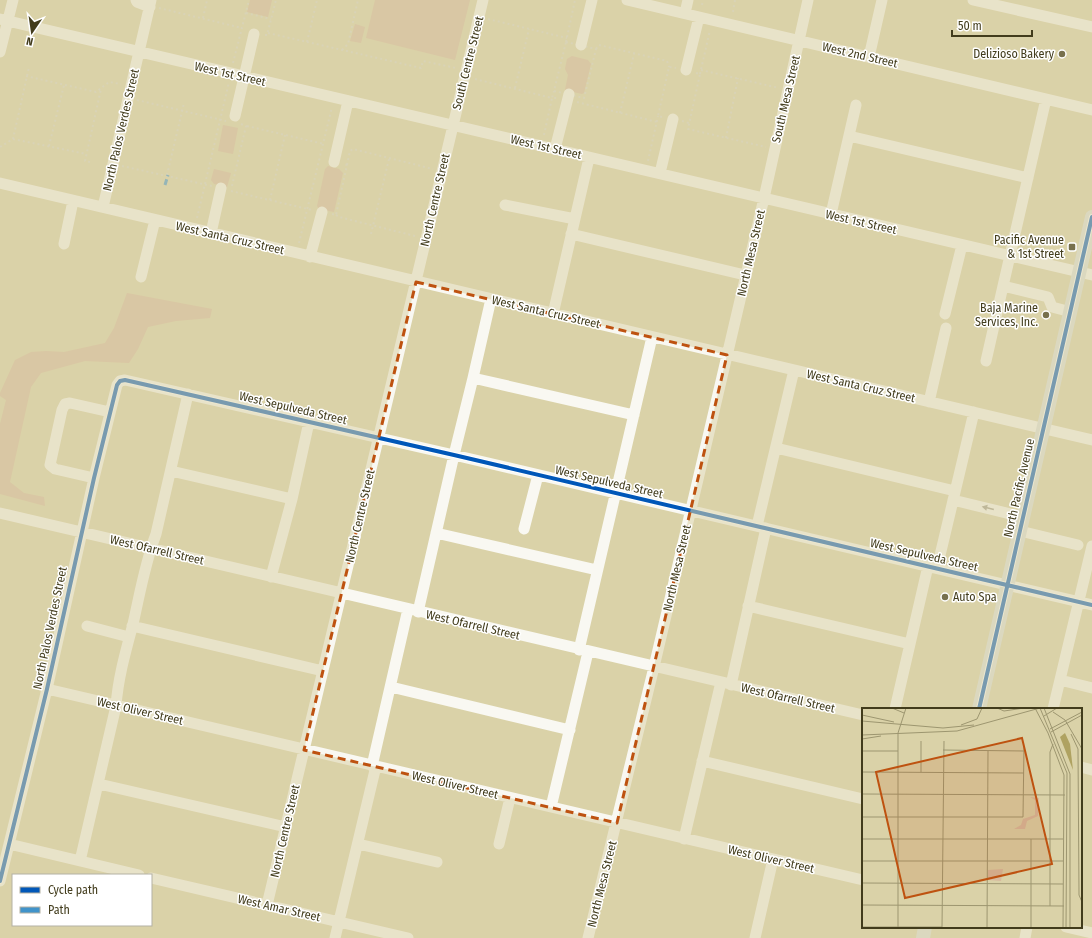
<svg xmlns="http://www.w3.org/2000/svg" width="1092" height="938" font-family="'Fira Sans Condensed',sans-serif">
<rect width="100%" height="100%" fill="#dad2a8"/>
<path fill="#d8ba9f" d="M250 0H272L268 17 247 12Z
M375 0H470L455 60 366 38Z
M355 24 365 27 361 43 350 41Z
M572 56 588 60 591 64 584 93 582 94 565 90 568 75 565 69 567 59Z
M223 125 238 128 233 154 218 151Z
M328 166 339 169 343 173 334 212 319 209 317 206 325 169Z
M214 169 231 173 227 187 214 184 211 180Z
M127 293 212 309 210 318 176 321 148 327 138 349 129 363 85 361 41 373 31 387 10 482 24 493 44 497 45 506 0 494V424L6 400 0 396V393L15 360 31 352 46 351 64 352 105 343 114 328Z"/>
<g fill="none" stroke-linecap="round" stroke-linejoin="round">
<path stroke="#d7d5c7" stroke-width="2" stroke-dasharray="2 3" stroke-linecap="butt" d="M702 5 703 0
M159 8 242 28
M733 12 735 0
M246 13 271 19
M203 18 207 0
M488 19 567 38
M268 33 421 68 423 61 456 68
M265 35H267L276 0
M307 42 317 0
M566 42 596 49 584 98 554 91Z
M566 42 575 0
M596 49 599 45 667 61 669 67
M342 50 348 44 358 0
M233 63 249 0
M701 70 779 88
M696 73 700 74 688 129 766 147
M700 74 710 30
M26 76 96 92 109 82 121 84
M475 79 552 98 554 91
M515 88 529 29
M137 100 226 121
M577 102 657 122
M620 113 634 54
M662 117 658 116 669 67 676 68
M682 121 689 123
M247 126 324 144
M544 135 552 98H557
M726 138 738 78
M13 139 86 154
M49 146 64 85
M0 147 13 139 29 67
M648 161 658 116
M90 162 85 161 101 89
M347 165 350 151 353 149 433 169
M122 166 212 186
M167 175 184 103
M232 186 246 126 241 124
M231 191 312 210
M270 200 285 135
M332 214 336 215 347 165 343 164
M336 215 339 217 415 236
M197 218 229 82
M371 234 389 159
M299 243 332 107"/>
<path stroke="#f9f8f2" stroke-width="11" d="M136 0 137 2 150 7
M627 0 1092 110
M973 0 1092 27
M685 13 688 0
M0 19 1092 275
M581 45 592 0
M0 52 13 0
M869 57 882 0
M686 70 699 17
M1046 99 1003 286 1048 297 1052 307 1071 312
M235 116 254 34
M849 136 1028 178
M555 149 569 94
M334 162 348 101
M660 173 673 119
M0 183 1092 440
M505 205 575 219
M103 207 151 0
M831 214 856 105
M211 233 221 188
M571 234 745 275
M64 244 73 201
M310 257 322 212
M141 277 155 220
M553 314 589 158
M945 314 962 245
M986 361 1003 286
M473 378 634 415
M929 402 946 328
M776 448 955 491
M171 471 292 499
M94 478 55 469 50 465 62 410 65 404 70 403 110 412
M953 500 1023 517
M0 513 863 715
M757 526 794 370
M524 529 538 475
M1020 531 1078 545
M436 533 597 570
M937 568 974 412
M271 577 292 499 309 422
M748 606 910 644
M418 612 454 455 473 378 491 299
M87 626 129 637
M132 626 323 671
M579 650 652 337
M1060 680 1092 688
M731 685 766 528
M391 687 570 730
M47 689 863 880
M895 709 928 566
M1053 709 1092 546
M702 761 863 799
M372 766 408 609
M1081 767 1092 770
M99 784 286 827
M551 807 588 652
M684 839 721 682
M9 844 139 875
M358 844 437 862
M499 844 510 798
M80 861 116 706C118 678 126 650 133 624 140 593 145 563 156 534L188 394
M151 878 408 938
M0 881 47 689 94 478 117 385 120 381 125 380 454 455 1092 605
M267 905 483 0
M1066 927 1092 933
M335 938 376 766
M588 938 654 667 764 198 808 0
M755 938 773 859
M1025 938 1027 927"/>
<path stroke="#dbe0dc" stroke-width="14" d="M979 709 1092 217
M923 938 925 927"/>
<path stroke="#4093ca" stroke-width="3" stroke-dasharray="6 3" stroke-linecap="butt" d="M165 185 168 175"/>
<defs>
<path id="cycleway" d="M979 709 1092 217
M0 881 47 689 94 478 117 385 120 381 125 380 454 455 1092 605"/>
</defs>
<use href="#cycleway" stroke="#fff" stroke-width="6"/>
<use href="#cycleway" stroke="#0057b8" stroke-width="4"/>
</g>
<defs><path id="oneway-solid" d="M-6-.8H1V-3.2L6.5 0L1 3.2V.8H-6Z"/></defs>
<use fill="#9e9a87" href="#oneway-solid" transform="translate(988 508) rotate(-166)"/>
<path d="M0 0H1092V938H0ZM416 282 727 355 617 823 304 750Z" fill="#dad2a8" fill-opacity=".55" fill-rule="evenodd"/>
<path fill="none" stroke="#be5210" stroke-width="3" stroke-dasharray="8 5" stroke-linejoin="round" d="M416 282 727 355 617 823 304 750Z"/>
<g fill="#77704d" stroke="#fff" stroke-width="1.5">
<circle cx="1062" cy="54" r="4"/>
<rect x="1068" y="243" width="8" height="8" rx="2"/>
<circle cx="1046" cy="315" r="4"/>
<circle cx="945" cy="597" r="4"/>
</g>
<g text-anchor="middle" stroke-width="3" stroke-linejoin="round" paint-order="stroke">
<g font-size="12" fill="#423c1c" stroke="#fff" text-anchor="end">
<text x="1054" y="58">Delizioso Bakery</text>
<text x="1064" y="244">Pacific Avenue<tspan x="1064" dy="14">&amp; 1st Street</tspan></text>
<text x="1038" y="312">Baja Marine<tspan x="1038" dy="14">Services, Inc.</tspan></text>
<text x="953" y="601" text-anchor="start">Auto Spa</text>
</g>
<g font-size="12" fill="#423c1c" stroke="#fff">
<text transform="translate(860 55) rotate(13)" y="4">West 2nd Street</text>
<text transform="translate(468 63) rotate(-76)" y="4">South Centre Street</text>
<text transform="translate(230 74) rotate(13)" y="4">West 1st Street</text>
<text transform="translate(786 99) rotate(-77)" y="4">South Mesa Street</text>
<text transform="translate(121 130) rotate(-77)" y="4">North Palos Verdes Street</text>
<text transform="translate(546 147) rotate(13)" y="4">West 1st Street</text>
<text transform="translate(435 200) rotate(-77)" y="4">North Centre Street</text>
<text transform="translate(861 222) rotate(13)" y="4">West 1st Street</text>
<text transform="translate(230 238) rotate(13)" y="4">West Santa Cruz Street</text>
<text transform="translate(751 253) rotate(-77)" y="4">North Mesa Street</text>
<text transform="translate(546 312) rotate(13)" y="4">West Santa Cruz Street</text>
<text transform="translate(861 386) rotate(13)" y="4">West Santa Cruz Street</text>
<text transform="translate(293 408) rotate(13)" y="4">West Sepulveda Street</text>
<text transform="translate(609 482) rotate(13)" y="4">West Sepulveda Street</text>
<text transform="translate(1019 488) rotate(-77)" y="4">North Pacific Avenue</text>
<text transform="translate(360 516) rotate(-77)" y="4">North Centre Street</text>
<text transform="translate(157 550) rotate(13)" y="4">West Ofarrell Street</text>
<text transform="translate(924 555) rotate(13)" y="4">West Sepulveda Street</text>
<text transform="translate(677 568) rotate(-77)" y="4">North Mesa Street</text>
<text transform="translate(473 625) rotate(13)" y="4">West Ofarrell Street</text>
<text transform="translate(50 628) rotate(-78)" y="4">North Palos Verdes Street</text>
<text transform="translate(788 698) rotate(13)" y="4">West Ofarrell Street</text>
<text transform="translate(140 711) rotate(13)" y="4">West Oliver Street</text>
<text transform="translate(455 785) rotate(13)" y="4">West Oliver Street</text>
<text transform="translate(285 831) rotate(-77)" y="4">North Centre Street</text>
<text transform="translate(771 859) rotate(13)" y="4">West Oliver Street</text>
<text transform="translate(602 884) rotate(-76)" y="4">North Mesa Street</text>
<text transform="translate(279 908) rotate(13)" y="4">West Amar Street</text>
</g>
</g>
<g transform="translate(862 708)">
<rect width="220" height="220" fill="#dad2a8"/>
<path d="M168 89 177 90 176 108 165 113 163 121H152L159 117 161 111 173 107V92ZM141 161 139 173 126 172V162Z" fill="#d8ba9f"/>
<path d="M203 25 208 36 211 62 198 29Z" fill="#afa261"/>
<path fill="none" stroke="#9d9670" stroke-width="1" d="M30 0 42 5M135 0 142 3 162 0M173 0 186 25 202 67 201 220M178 0 205 65 204 220M182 0 208 66V220M191 4 203 12 220 41M0 7 32 14M182 8 195 0M0 13 81 20 112 17M99 17 115 11 120 0M188 21 220 4M189 24 220 7M209 26 216 41 217 187 220 194M0 27 95 23 178 0M0 31 19 28M59 33V64M81 42 162 43M0 43H36M0 64 162 65M0 86 203 87M0 109H161L162 38M0 131H201M0 153H201M0 175 201 176M0 197 202 198M188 198V44L191 36M0 219H80M36 220V25L44 0M80 220 82 33M125 220 126 43M169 220V131"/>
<path fill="#be5210" fill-opacity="0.15" stroke="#be5210" stroke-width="2" d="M160 30 190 156 43 190 14 64Z"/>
<rect width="220" height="220" fill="none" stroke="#423c1c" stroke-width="2"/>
</g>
<rect x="12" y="874" width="140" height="52" fill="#ffffff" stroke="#b3b1a4"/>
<rect x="20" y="887" width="20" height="6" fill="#0057b8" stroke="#b3b1a4"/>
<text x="48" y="894" font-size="12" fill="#423c1c">Cycle path</text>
<rect x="20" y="907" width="20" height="6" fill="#4093ca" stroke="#b3b1a4"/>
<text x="48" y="914" font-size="12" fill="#423c1c">Path</text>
<g transform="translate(32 32) rotate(193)" stroke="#ffffff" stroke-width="3" paint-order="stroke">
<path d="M0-3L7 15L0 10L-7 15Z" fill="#423c1c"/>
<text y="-6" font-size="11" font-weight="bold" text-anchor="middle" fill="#423c1c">N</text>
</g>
<path d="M952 30v6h80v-6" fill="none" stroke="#423c1c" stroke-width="2"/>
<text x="958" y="30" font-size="12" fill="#423c1c" stroke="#ffffff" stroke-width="3" paint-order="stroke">50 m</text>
</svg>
